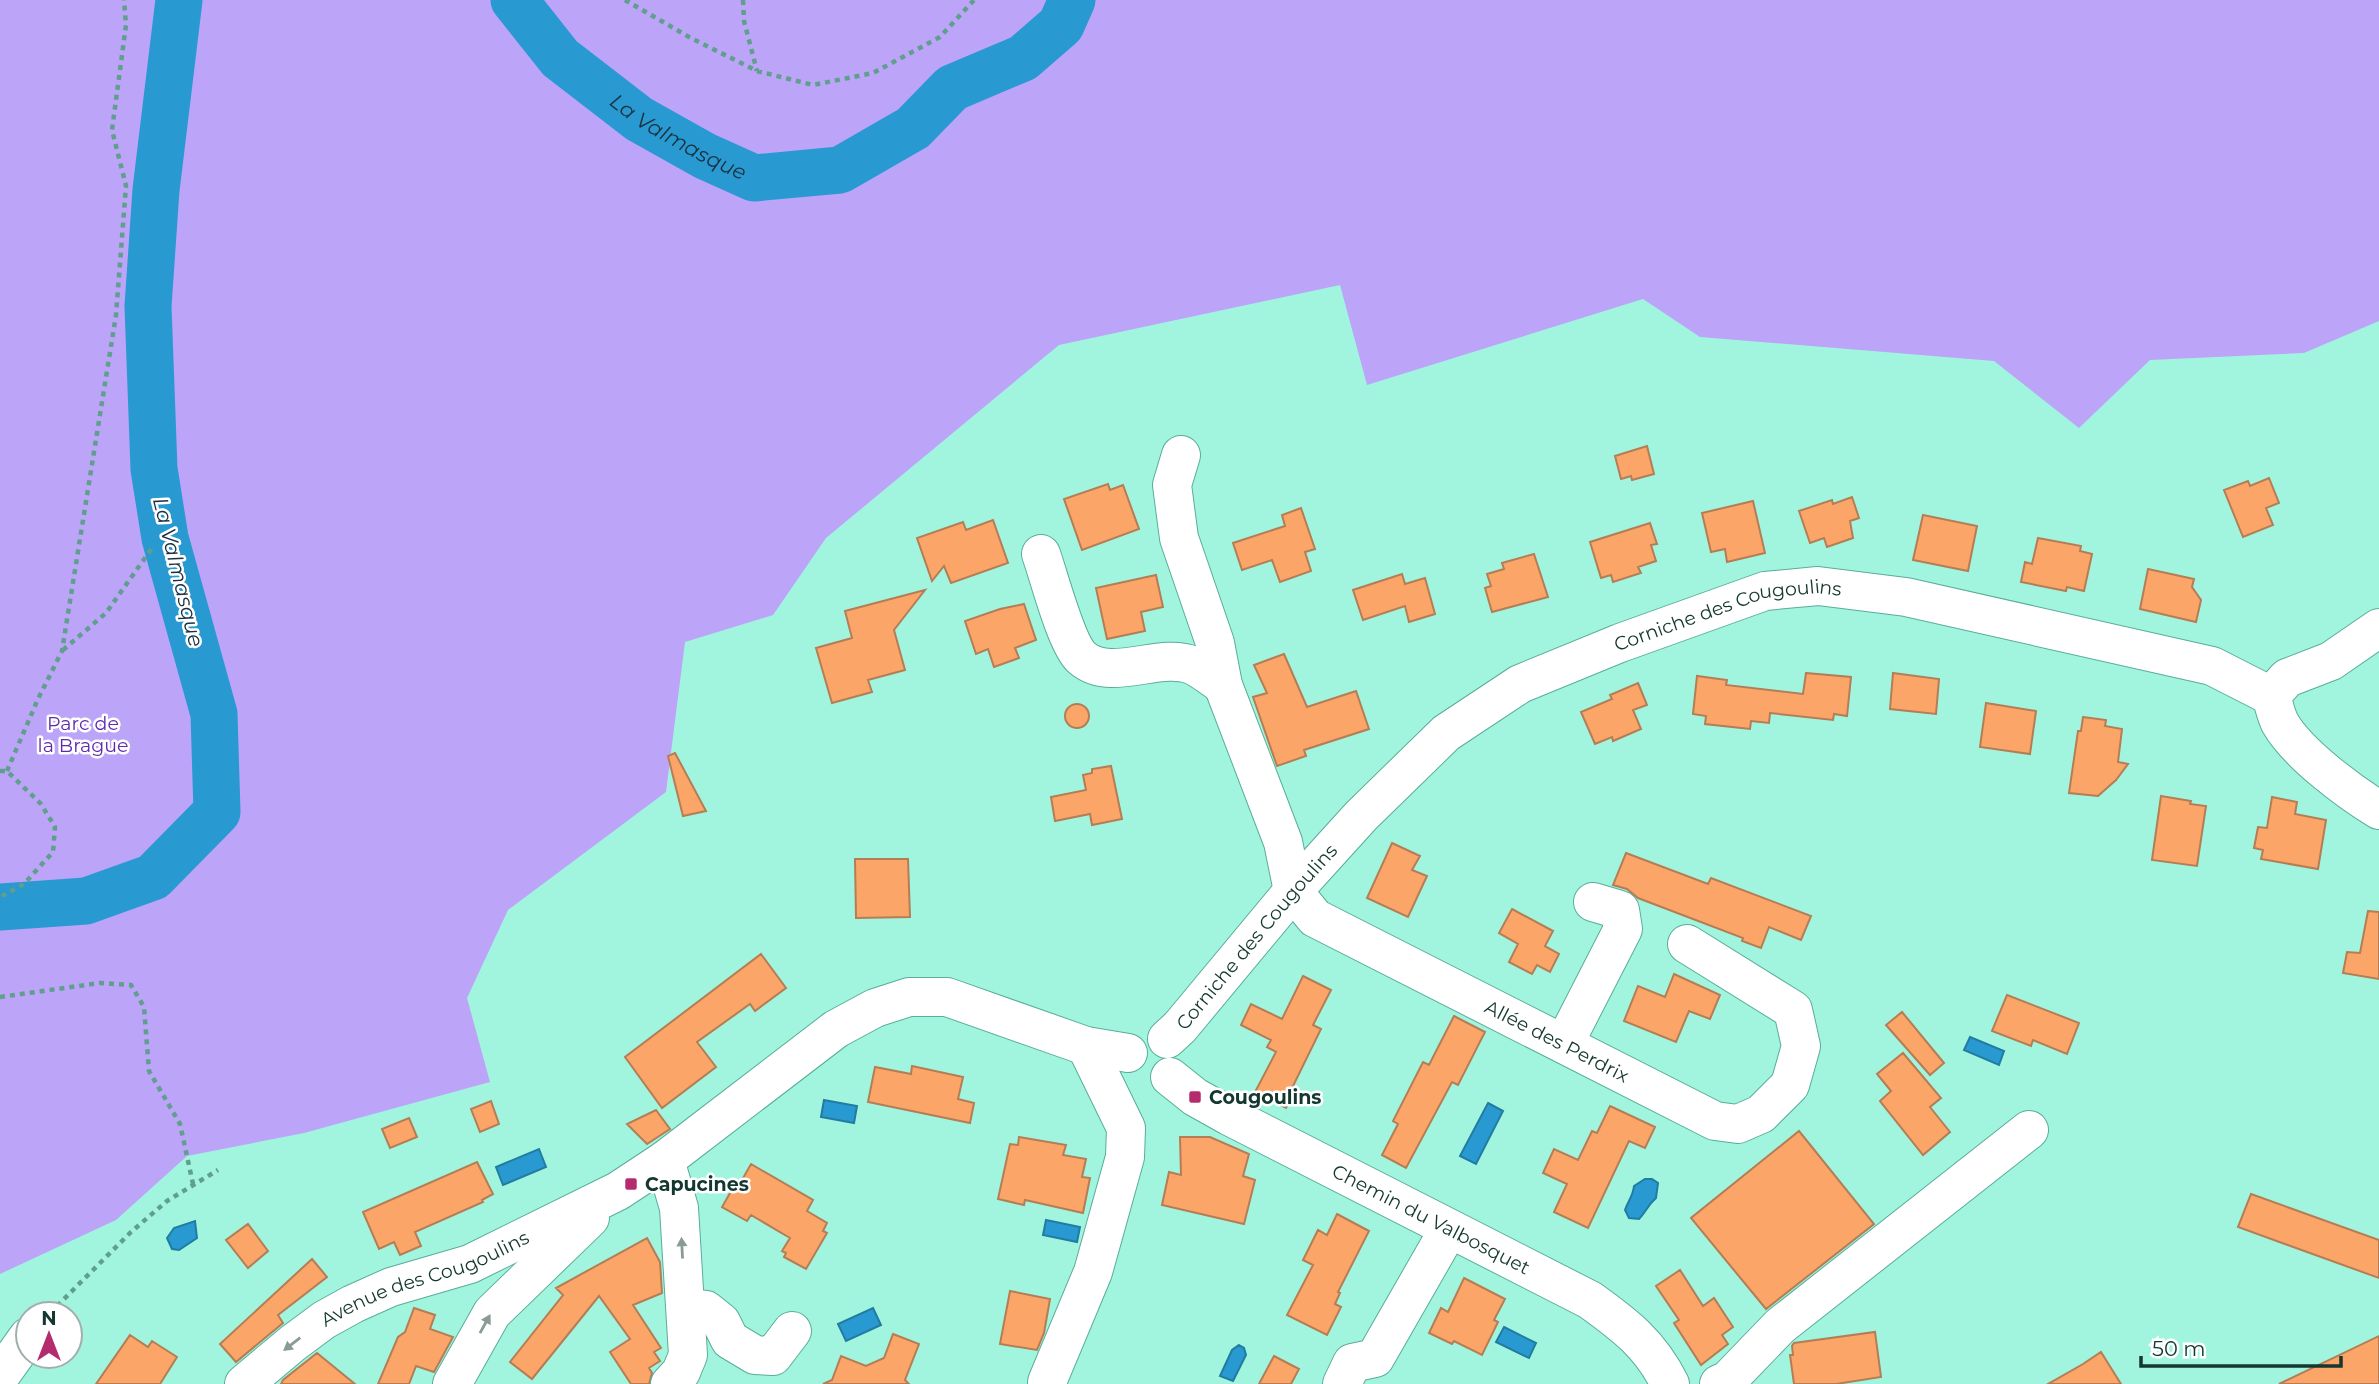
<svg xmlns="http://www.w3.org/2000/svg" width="2379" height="1384" font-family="Montserrat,sans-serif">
<rect width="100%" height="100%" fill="#a1f5df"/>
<path fill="#bca4f9" d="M0 0H2379V321L2304 353 2150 360 2079 428 1994 361 1700 337 1643 299 1367 385 1340 285 1059 345 826 538 773 615 685 642 666 792 508 910 467 998 490 1082 304 1133 187 1156 116 1220 0 1274Z"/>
<path fill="#2899d1" stroke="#227ca0" stroke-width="2" d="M1970 1037 2004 1051 1999 1065 1964 1050Z
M824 1100 857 1106 854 1123 821 1117Z
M1488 1103 1503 1111 1476 1164 1460 1156Z
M539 1149 546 1167 503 1185 496 1167Z
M1645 1179H1652L1658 1183 1656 1198C1647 1206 1646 1212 1639 1219L1629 1218 1625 1210C1628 1201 1633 1196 1634 1186Z
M1046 1220 1080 1227 1077 1242 1043 1235Z
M195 1221 197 1238 179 1250 172 1249 167 1238 174 1228Z
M873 1308 881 1325 846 1341 838 1324Z
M1504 1327 1536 1343 1529 1358 1496 1342Z
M1239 1345 1244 1348 1246 1355 1233 1381 1220 1376 1232 1350Z"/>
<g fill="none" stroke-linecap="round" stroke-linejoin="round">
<g stroke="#2899d1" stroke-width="47">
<path id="s1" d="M514 0 560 58 639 119 705 156 754 178 840 170 913 128 952 88 1023 58 1061 25 1072 0"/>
<path d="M0 907 86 901 153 877 217 812 214 714 165 538 154 469 148 306 156 190 179 0"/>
</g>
</g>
<path fill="#fba668" stroke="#b47d55" stroke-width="2" d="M1647 446 1654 474 1632 480 1631 476 1621 479 1615 456Z
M2269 478 2279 503 2266 508 2273 525 2243 537 2224 490 2248 481 2250 486Z
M1108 484 1110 490 1123 485 1139 529 1082 550 1064 499Z
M1852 497 1859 518 1850 521 1853 538 1827 547 1824 538 1810 543 1799 511 1832 500 1833 504Z
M1753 501 1765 553 1727 562 1725 549 1711 552 1702 513Z
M1301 508 1315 549 1305 552 1311 571 1280 582 1272 560 1242 570 1233 543 1285 526 1282 515Z
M1923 515 1977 526 1968 571 1913 560Z
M993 520 1008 563 951 583 944 566 932 581 917 538 963 522 966 530Z
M1650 523 1657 544 1651 545 1656 561 1638 567 1641 573 1613 582 1611 575 1601 578 1590 542Z
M2038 538 2081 546 2080 551 2092 554 2084 591 2067 587 2066 591 2021 582 2025 562 2032 564Z
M1534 554 1548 597 1492 612 1485 588 1491 586 1487 574 1504 569 1502 563Z
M2148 569 2194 579 2192 587 2201 600 2196 622 2140 609Z
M1402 574 1405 584 1425 578 1435 614 1409 622 1405 606 1363 620 1353 590Z
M1156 575 1163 607 1141 612 1145 631 1107 639 1096 588Z
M925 590 894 630 905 670 868 680 872 692 832 703 816 648 852 638 845 611Z
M1024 604 1036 640 1015 648 1019 658 994 667 988 649 976 654 965 621 1000 609Z
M1284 654 1307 707 1356 691 1369 729 1304 750 1306 756 1277 766 1253 697 1267 693 1254 665Z
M1806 673 1851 677 1847 716 1834 714 1833 720 1770 713 1769 723 1751 721 1750 729 1705 724 1706 716 1693 714 1697 676 1727 680 1726 685 1803 694Z
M1893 673 1939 679 1936 714 1890 709Z
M1638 683 1647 705 1633 710 1641 729 1613 741 1612 737 1595 744 1581 712 1612 699 1610 695Z
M1986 703 2036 711 2030 754 1980 747Z
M1065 716a12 12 0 1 1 24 0a12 12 0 1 1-24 0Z
M2083 717 2106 720 2105 726 2122 729 2118 762 2128 764 2116 780 2098 796 2069 793 2078 731H2081Z
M675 753 706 811 683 816 668 756Z
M1111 766 1122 819 1092 825 1090 814 1055 821 1051 797 1086 790 1083 775 1092 773V769Z
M2161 796 2191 801 2190 804 2206 806 2197 866 2152 860Z
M2272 797 2297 802 2295 814 2326 820 2318 869 2261 859 2263 850 2254 848 2258 827 2267 828Z
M1392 843 1420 856 1412 870 1427 876 1408 917 1367 898Z
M1626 853 1708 884 1711 878 1811 916 1801 940 1769 927 1761 948 1742 941 1743 938 1638 898 1627 889 1613 885Z
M855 859H908L910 917 856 918Z
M1512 909 1553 931 1545 946 1559 954 1550 972 1537 965 1532 974 1509 962 1518 944 1499 933Z
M2368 911 2379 912V979L2343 973 2347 952 2360 953Z
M761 954 786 988 755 1011 750 1004 697 1042 716 1067 662 1108 625 1057Z
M1674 974 1720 995 1710 1019 1689 1011 1676 1042 1624 1021 1638 986 1665 997Z
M1303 976 1331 990 1313 1025 1321 1029 1293 1086 1297 1088 1286 1108 1255 1092 1276 1052 1267 1047 1271 1040 1241 1025 1251 1004 1282 1019Z
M2007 995 2079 1023 2067 1054 2033 1040 2031 1046 1992 1031Z
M1902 1012 1944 1063 1930 1075 1886 1025Z
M1454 1016 1485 1032 1458 1085 1452 1082 1406 1168 1382 1155 1398 1124 1393 1121 1423 1062 1429 1065Z
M1903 1053 1941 1098 1930 1107 1950 1132 1923 1155 1880 1101 1891 1091 1877 1074Z
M912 1066 963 1077 958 1099 974 1103 970 1123 868 1102 875 1067 911 1074Z
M491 1101 499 1124 480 1132 471 1109Z
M1610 1106 1655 1127 1645 1148 1629 1141 1588 1228 1554 1212 1567 1184 1543 1173 1554 1149 1578 1160 1592 1131 1597 1133Z
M656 1110 670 1129 647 1144 627 1124Z
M409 1118 417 1137 390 1148 382 1129Z
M1799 1131 1874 1224 1766 1309 1691 1218Z
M1019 1137 1066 1145 1063 1155 1086 1159 1082 1177 1090 1178 1083 1213 1025 1200 1024 1205 998 1199 1010 1144 1018 1145Z
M1180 1137H1210L1249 1154 1243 1176 1255 1180 1244 1224 1162 1205 1169 1172 1181 1175Z
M477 1162 493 1194 482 1200 483 1202 415 1232 421 1246 400 1255 394 1242 379 1249 363 1212Z
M751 1164 813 1200 807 1211 827 1223 823 1231 827 1233 806 1269 784 1257 786 1253 782 1251 790 1238 751 1215 747 1221 722 1207 734 1186 738 1187Z
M2251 1194 2379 1240V1278L2238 1227Z
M1337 1214 1369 1231 1338 1292 1340 1293 1335 1304 1341 1307 1327 1335 1287 1315 1313 1265 1303 1260 1318 1230 1327 1235Z
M248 1224 268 1251 248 1268 226 1240Z
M647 1238 660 1262 662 1293 633 1305 661 1348 654 1352 660 1361 649 1368 652 1373 649 1384H631L610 1352 630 1339 599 1296 532 1379 510 1362 563 1295 556 1288Z
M312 1259 327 1277 278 1315 283 1323 236 1362 220 1344Z
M1680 1270 1703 1306 1714 1298 1733 1327 1722 1335 1728 1344 1701 1365 1674 1323 1679 1320 1656 1286Z
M1464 1278 1505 1299 1494 1320 1498 1322 1482 1355 1454 1341 1452 1344 1429 1333 1441 1308 1448 1312Z
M1010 1291 1050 1299 1044 1333 1037 1350 1000 1344Z
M414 1308 435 1315 430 1329 453 1337 434 1372 416 1366 409 1384H378L398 1337 405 1332Z
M1875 1332 1881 1377 1836 1384H1794L1790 1355H1793L1792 1346 1794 1343Z
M893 1334 919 1344 905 1380 909 1384H823L832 1380 841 1356 866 1366 884 1358Z
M130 1335 148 1347 152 1341 177 1357 160 1384H96Z
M2379 1336V1384H2279Z
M2101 1352 2121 1384H2048L2083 1364Z
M317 1353 355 1384H281L283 1380Z
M1274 1356 1299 1369 1291 1384H1259Z"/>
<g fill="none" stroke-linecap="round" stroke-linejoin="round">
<defs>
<g id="minor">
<path id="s2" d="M1181 455 1172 485 1179 538 1215 643 1223 685 1283 842 1293 891 1315 918 1715 1121 1738 1124 1761 1114 1790 1085 1801 1046 1793 1010 1687 944"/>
<path d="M1041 554C1049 576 1066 644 1082 658 1111 683 1159 652 1192 665 1202 669 1213 679 1223 685"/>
<path d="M2271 696 2287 678 2331 661 2379 628"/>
<path id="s3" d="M1167 1039 1180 1027 1293 891 1361 816 1446 733 1520 684 1620 643 1765 591 1818 586 1906 597 2212 666 2271 696C2274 705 2276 715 2280 723 2297 753 2349 792 2379 810"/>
<path d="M1564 1044 1623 929 1620 910 1593 902"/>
<path id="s4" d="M1170 1077 1195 1097 1229 1116 1590 1300C1626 1326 1650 1344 1670 1384"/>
<path d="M665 1160 679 1208 688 1355 681 1372 670 1384"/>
<path d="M686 1308 706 1310 721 1322 730 1340 755 1355 773 1356 792 1331"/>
<path d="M0 1376 28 1337"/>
<path d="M1047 1382 1093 1272 1125 1157 1126 1128 1086 1046"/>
<path id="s5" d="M244 1384 293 1343 324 1320 353 1304 391 1287 470 1264 618 1191 665 1160 836 1029 875 1008 909 997H947L1086 1046 1128 1053"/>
<path d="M452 1384 492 1313 590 1218"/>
<path d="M1342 1384 1352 1363 1375 1358 1449 1229"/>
<path d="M1719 1384 1728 1380 1780 1326 2029 1130"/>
</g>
</defs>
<use href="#minor" stroke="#59ad99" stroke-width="40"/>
<path stroke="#609e8e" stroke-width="4.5" stroke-dasharray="5 5" stroke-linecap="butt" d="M625 0 689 37 757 71 813 85 873 73 940 37 974 0
M743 0 744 21 757 71
M63 650 106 613 152 548
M0 771H7L41 804 55 827 53 852 24 884 0 897
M7 771 38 699 62 651 116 315 126 186 112 130 126 25 124 0
M0 997 100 983 131 985 144 1007 149 1071 180 1124 193 1184
M50 1313 131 1232 167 1201 218 1170"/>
<use href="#minor" stroke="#fff" stroke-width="38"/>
</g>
<defs><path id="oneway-solid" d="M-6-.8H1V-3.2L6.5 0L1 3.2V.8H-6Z" transform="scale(1.75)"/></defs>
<g fill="#8a9b97">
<use href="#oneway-solid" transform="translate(682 1248) rotate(-93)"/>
<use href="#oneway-solid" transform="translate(485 1324) rotate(-61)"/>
<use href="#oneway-solid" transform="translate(292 1344) rotate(142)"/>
</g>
<g fill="#b42c6e" stroke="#fff" stroke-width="2.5">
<rect x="1188" y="1090" width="14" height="14" rx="3.5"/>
<rect x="624" y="1177" width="14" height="14" rx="3.5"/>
</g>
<g text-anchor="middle" stroke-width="5" stroke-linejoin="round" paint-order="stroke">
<g font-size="19" fill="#14372f" stroke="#fff">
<text dy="7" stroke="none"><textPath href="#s3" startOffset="724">Corniche des Cougoulins</textPath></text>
<text dy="7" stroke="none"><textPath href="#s3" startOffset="136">Corniche des Cougoulins</textPath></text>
<text dy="7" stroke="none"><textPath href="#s2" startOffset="763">Allée des Perdrix</textPath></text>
<text dy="7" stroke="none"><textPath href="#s4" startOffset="298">Chemin du Valbosquet</textPath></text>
<text dy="7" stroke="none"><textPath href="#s5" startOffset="212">Avenue des Cougoulins</textPath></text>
</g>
<g font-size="19" fill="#5f2baa" stroke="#fff">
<text x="83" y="730">Parc de<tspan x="83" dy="22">la Brague</tspan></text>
</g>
<g font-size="19" font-weight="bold" fill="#14372f" stroke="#fff" text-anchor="start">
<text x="1209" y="1104">Cougoulins</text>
<text x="645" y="1191">Capucines</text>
</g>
<g font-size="21" font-style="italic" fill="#1b313f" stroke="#fff">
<text dy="7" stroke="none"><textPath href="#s1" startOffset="217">La Valmasque</textPath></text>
<text transform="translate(178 572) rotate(76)" y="7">La Valmasque</text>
</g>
</g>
<g transform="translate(49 1335)"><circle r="33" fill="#ffffff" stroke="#a1afac" stroke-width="2"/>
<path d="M0-5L12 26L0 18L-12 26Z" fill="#b42c6e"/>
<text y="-10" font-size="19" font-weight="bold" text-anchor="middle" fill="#14372f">N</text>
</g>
<path d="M2141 1356v10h200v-10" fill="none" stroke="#14372f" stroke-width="3.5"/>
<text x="2152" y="1356" font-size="21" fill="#14372f" stroke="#ffffff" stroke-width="5" paint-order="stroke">50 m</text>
</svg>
